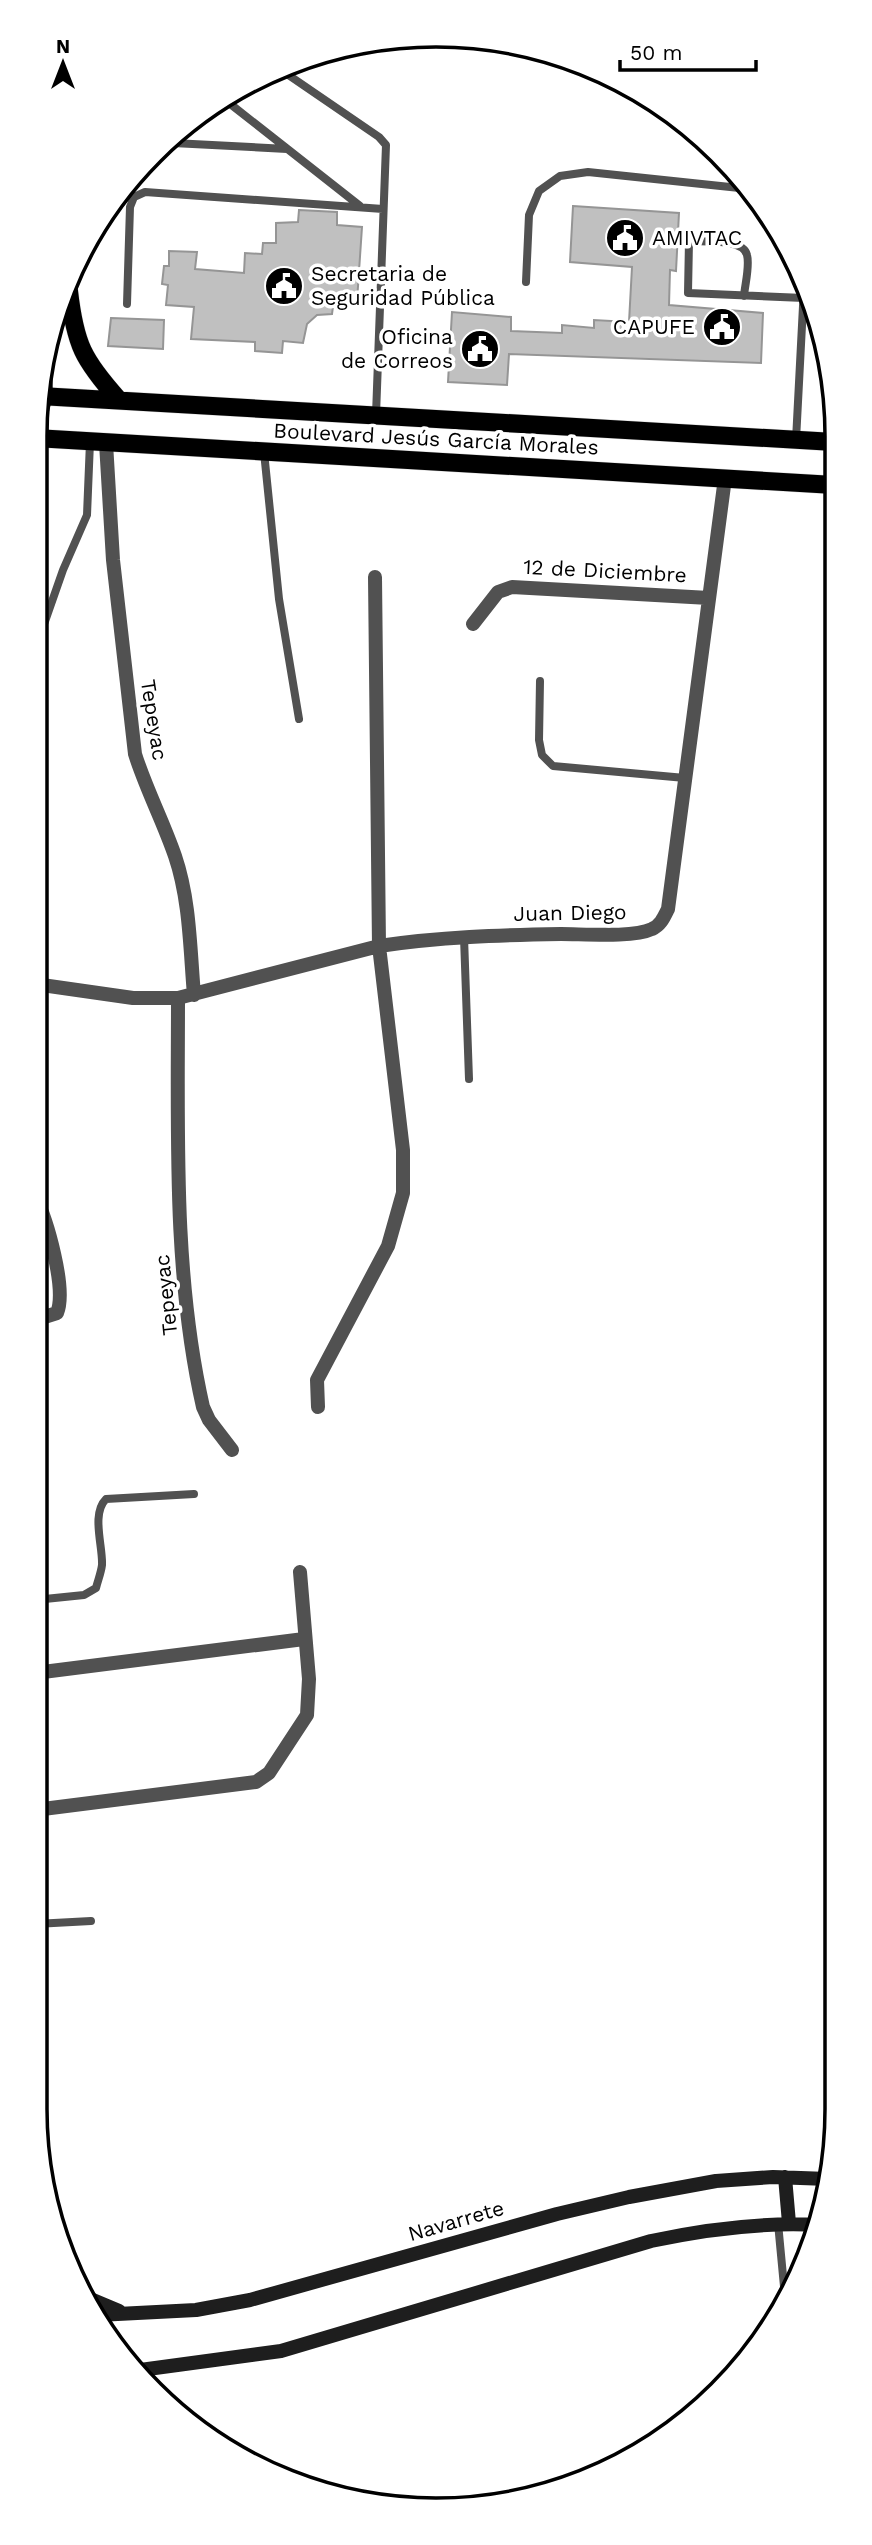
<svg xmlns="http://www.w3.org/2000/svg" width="872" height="2545" font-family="'Work Sans',sans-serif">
<rect width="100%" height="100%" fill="#fff"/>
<path fill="#c0c0c0" stroke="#959595" stroke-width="2" d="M573 206 679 213 676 271 670 270 669 305 763 313 761 363 509 354 507 385 448 382 452 312 511 317V331L562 333V325L594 328V320L629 322 632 267 570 262Z
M299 210 337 212V225L362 227 357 301 334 299 332 314 317 315 307 324 303 343 283 341 282 353 255 351V342L191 339 194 307 166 305 168 285 162 284 164 266H169V251L197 252 195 269 244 273 245 253 262 254 263 243H276V223L298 222Z
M111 318 164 320 163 349 108 346Z"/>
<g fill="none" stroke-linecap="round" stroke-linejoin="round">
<defs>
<path id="primary" d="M69 291C75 344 83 360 119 400
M54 322 56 320
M40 396 834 442
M35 438 834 485"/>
</defs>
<use href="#primary" stroke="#dbdbdb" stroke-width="19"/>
<path stroke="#515151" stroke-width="8" d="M284 72 379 137 386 145 376 415
M241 87 229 103 360 206
M173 143 287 149
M526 282 529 215 539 191 560 176 588 172 749 189
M744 296C745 284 750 266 747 255 743 238 704 242 689 241L688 293 804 298
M127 304 130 207 134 197 145 192 383 209
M796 440 804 287
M264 452 279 599 299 719
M35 650 63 570 87 515 90 442
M540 681 539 740 542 755 553 766 685 778
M464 937 469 1079
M35 1600 84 1595 96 1588C98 1580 101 1573 102 1565 103 1546 91 1514 106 1499L194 1494
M35 1924 91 1921
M778 2223 785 2297"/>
<path stroke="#515151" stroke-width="14" d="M106 443 113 560 135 754C146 789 163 821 175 856 190 900 190 949 194 995
M473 624 498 592 512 587 709 598
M35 984 133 998H178L379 946C439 937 500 935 561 934 584 934 633 938 652 929 661 925 664 917 668 909L725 478
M178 998C178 1133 173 1275 203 1407L209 1420 232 1450
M35 1196C47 1220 67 1289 57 1313L35 1320
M318 1407 317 1380 388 1246 403 1193V1150L379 946 375 577
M35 1673 304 1639
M35 1810 256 1782 269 1773 307 1715 309 1679 300 1572"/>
<path stroke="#1e1e1e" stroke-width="14" d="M47 348 60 310
M35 436 46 396 45 357
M785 2177 789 2223
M88 2298 119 2311
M98 2315 196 2310 250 2300 557 2214 629 2197 716 2181 773 2177 828 2179
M133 2371 281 2351 651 2241C707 2229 761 2222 818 2225"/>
<use href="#primary" stroke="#000" stroke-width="18"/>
</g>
<defs>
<symbol id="civic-disc" viewBox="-11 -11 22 22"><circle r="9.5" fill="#000" stroke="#fff"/><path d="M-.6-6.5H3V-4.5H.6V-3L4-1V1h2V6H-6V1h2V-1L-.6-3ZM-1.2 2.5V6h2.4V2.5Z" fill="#fff"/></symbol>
</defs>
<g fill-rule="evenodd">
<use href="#civic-disc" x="603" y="216" width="44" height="44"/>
<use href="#civic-disc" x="262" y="264" width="44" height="44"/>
<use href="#civic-disc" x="700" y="305" width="44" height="44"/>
<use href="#civic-disc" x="458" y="327" width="44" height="44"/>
</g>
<g text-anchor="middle" stroke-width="7" stroke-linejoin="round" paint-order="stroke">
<g font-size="21" fill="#000" stroke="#fff" text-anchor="start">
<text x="652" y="245">AMIVTAC</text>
<text x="311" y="281">Secretaria de<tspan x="311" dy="24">Seguridad Pública</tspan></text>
<text x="695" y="334" text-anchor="end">CAPUFE</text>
<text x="453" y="344" text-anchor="end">Oficina<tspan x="453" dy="24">de Correos</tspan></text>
</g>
<g font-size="21" fill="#000" stroke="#fff">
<text transform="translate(436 439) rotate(3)" y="7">Boulevard Jesús García Morales</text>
<text transform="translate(605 571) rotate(3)" y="7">12 de Diciembre</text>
<text transform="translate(154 720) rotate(81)" y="7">Tepeyac</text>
<text transform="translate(570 913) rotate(-1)" y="7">Juan Diego</text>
<text transform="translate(166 1295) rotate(-96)" y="7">Tepeyac</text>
<text transform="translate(456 2221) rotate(-16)" y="7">Navarrete</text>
</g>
</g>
<path d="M0 0H872V2545H0ZM436 47H436A389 389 0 0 1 825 436V2109A389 389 0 0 1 436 2498H436A389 389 0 0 1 47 2109V436A389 389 0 0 1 436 47Z" fill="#fff" fill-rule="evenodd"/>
<path fill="none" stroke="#000" stroke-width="3.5" d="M436 47H436A389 389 0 0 1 825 436V2109A389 389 0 0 1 436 2498H436A389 389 0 0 1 47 2109V436A389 389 0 0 1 436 47Z"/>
<g transform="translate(63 63)" stroke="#ffffff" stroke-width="5" paint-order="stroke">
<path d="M0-5L12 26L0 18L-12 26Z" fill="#000000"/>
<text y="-10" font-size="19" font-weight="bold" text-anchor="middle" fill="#000000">N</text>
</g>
<path d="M620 60v10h136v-10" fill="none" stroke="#000000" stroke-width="3.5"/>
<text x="630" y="60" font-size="21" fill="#000000" stroke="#ffffff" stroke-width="5" paint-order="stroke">50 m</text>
</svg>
